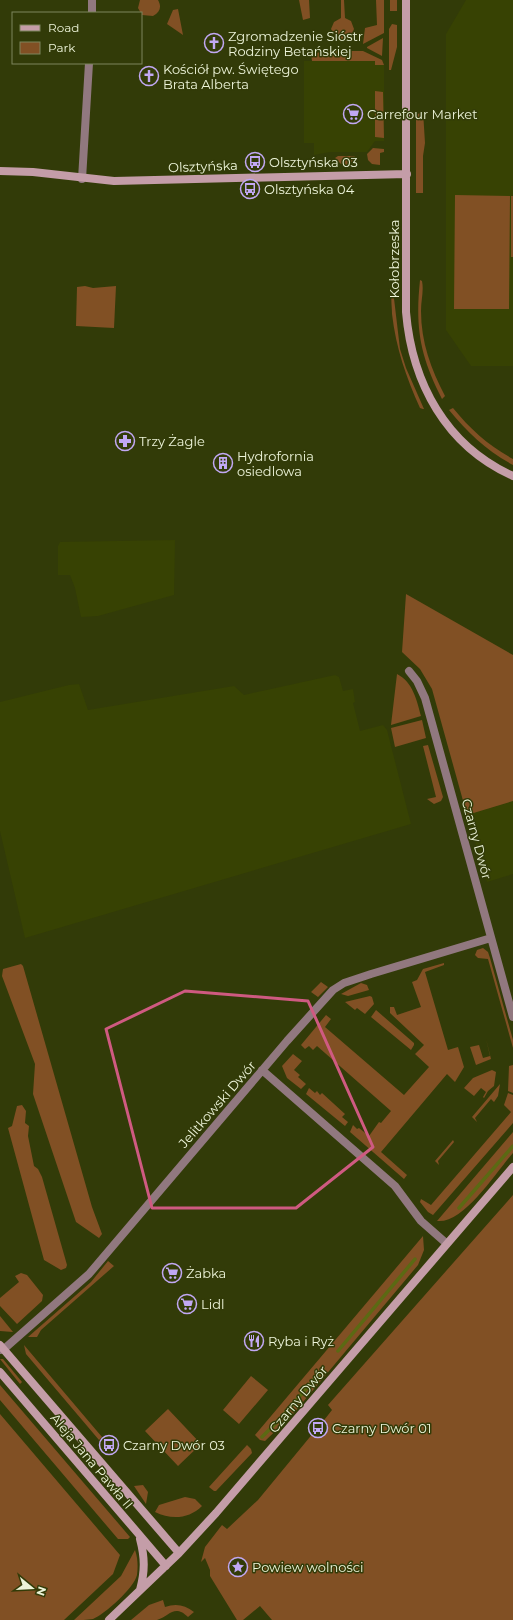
<svg xmlns="http://www.w3.org/2000/svg" width="513" height="1620" font-family="Montserrat,sans-serif">
<rect width="100%" height="100%" fill="#323b08"/>
<path fill="#374203" d="M466 0H513V366H471L446 330V34Z
M304 61H375V65H384V141H375L367 152H330L314 155V143H304Z
M175 540 174 595 98 616 81 617 75 588 70 575H58V546L60 542Z
M335 675 339 677 343 691 353 689 355 702 353 703 360 731 383 725 387 730 411 824 25 938 0 831V702L69 685 79 684 88 710 234 686 244 695Z
M513 801V874L487 882 467 815Z"/>
<path fill="#815024" d="M140 0H158C162 7 160 12 153 16L142 15 138 8Z
M299 0H309L310 18 303 20Z
M341 0H344L345 18 351 21 354 29 351 36 345 40 337 39 331 29 334 22 341 18Z
M376 0H384V33L363 44 365 28 377 25Z
M390 0H397V11H390Z
M178 9 183 35 167 24 173 10Z
M392 24 397 25V47L391 70H389V29Z
M383 38 382 56 367 48V47Z
M326 51H363L382 60 384 65H375V61H312L311 54Z
M375 91 383 92 384 138 375 137Z
M423 111 425 143 423 156V193H416V119L418 114Z
M373 148 384 149V152L380 153V165L372 164 368 160 367 154Z
M355 156 353 161 347 165 341 164 335 158 338 156Z
M455 195 510 196 509 309H454Z
M511 196H513V257H511Z
M420 280 422 281C424 291 421 300 421 311 421 342 431 369 445 396L442 399C420 356 415 328 420 280Z
M85 286 93 288 116 286 114 328 76 326 77 287Z
M393 290 400 349 406 368 424 409H423L420 408C406 377 396 348 392 314 392 306 390 296 393 290Z
M453 408C470 429 489 446 513 459V465C487 451 467 432 449 410Z
M406 594 513 655V801L467 815 432 689 420 669 402 652Z
M397 674C413 682 417 701 421 716L391 725Z
M422 720 426 738 395 747 391 728Z
M428 745 443 797 441 801 434 804 427 799 436 797 423 746Z
M483 948 488 952 490 958 513 1040V1048L488 959 478 958 475 955 477 950Z
M444 963V965L425 972 448 1050 458 1047 464 1067 455 1082 447 1074 381 1152 407 1175 404 1179 350 1132 353 1125 357 1129 359 1128 369 1136 379 1122 381 1123 391 1111 317 1046 313 1050 309 1046 305 1049 301 1045 326 1015 331 1019 325 1027 404 1095 429 1067 415 1054 424 1045 390 1013V1007H394L397 1015 421 1007 412 982 417 980 423 969Z
M21 964 23 966 92 1207 102 1234 99 1238 76 1222 33 1094 35 1064 2 976 3 969Z
M321 982 328 987 318 997 311 992Z
M361 983 367 985 369 990 348 996 341 994Z
M370 996 372 997 374 1004 365 1014 357 1008 355 1010 345 1002Z
M376 1010 414 1043V1045L411 1050 371 1017Z
M486 1039 491 1059 476 1065 470 1047 479 1045 483 1058 490 1056Z
M293 1054 302 1061 294 1070 300 1075 298 1077 306 1084 301 1089 287 1078 282 1066Z
M513 1065V1093L508 1091 509 1066Z
M492 1070 496 1072 494 1086 488 1091 484 1098 483 1097 486 1092 481 1088 474 1096 464 1088 473 1078Z
M500 1084 498 1096 494 1102 491 1099 475 1118 477 1122 472 1117Z
M309 1088 315 1093 317 1091 320 1095 322 1093 345 1114 342 1117 348 1122 345 1126 306 1094Z
M508 1093 513 1095V1123L433 1215 428 1212 420 1202 421 1199 431 1205 511 1112 504 1105Z
M22 1105 26 1111 25 1123 29 1126 28 1136 34 1166 38 1169 42 1177 67 1265 66 1268 61 1270 44 1260 8 1128 12 1126 17 1106Z
M513 1132V1153C496 1172 464 1224 437 1221Z
M453 1140 454 1142 438 1161 439 1165 435 1161Z
M513 1195V1620H272L260 1606 243 1620H237L210 1576V1570L205 1558 201 1562 205 1547 222 1525 227 1529 258 1500 314 1432 317 1434 323 1426 321 1424 332 1410 328 1405Z
M423 1236 424 1250 418 1265 293 1414 265 1441 260 1440 255 1435Z
M108 1261 114 1266 41 1330 37 1337H28L91 1282Z
M21 1273 27 1275 43 1295 42 1301 17 1324 0 1306V1298L19 1282 15 1276Z
M0 1316 13 1332 0 1331Z
M24 1345 102 1437 99 1440 26 1354Z
M0 1359H3L22 1382 20 1384Z
M251 1376 268 1390 239 1424 223 1410Z
M0 1385 130 1537 128 1539H118L0 1400Z
M168 1409 201 1444 178 1466 145 1431Z
M0 1414 120 1555 113 1574 64 1620H0Z
M247 1445 251 1449 252 1453 216 1491H214L209 1487Z
M143 1485 148 1492 146 1504 134 1486Z
M185 1497 195 1499 202 1506C189 1519 171 1520 155 1512L159 1505Z
M135 1550C138 1558 138 1568 137 1575 134 1588 105 1614 93 1619 88 1620 79 1620 74 1620L121 1576Z
M163 1600 165 1607C176 1603 185 1605 194 1612L188 1617C174 1604 170 1616 157 1620 150 1620 139 1620 131 1620L149 1605Z"/>
<g fill="none" stroke-linecap="round" stroke-linejoin="round">
<path stroke="#5b6a13" stroke-width="3.5" d="M459 1208 513 1146
M338 1351 415 1259
M262 1437 282 1417 322 1370"/>
<path stroke="#91787f" stroke-width="8" d="M92 13V0
M82 179 89 63
M409 671 417 681 425 698 513 1017
M262 1070 395 1186 421 1221 446 1243
M0 1350 4 1349 89 1274 287 1041 333 990 344 983 371 974 491 938"/>
<path stroke="#c49da8" stroke-width="8" d="M406 0V312C412 383 446 446 513 476
M0 171 33 172 114 181 407 174
M0 1345 179 1553
M0 1372 166 1566
M140 1539C145 1558 145 1571 140 1590
M109 1620 179 1553 216 1513 513 1167"/>
</g>
<path fill="none" stroke="#cf5a81" stroke-width="3" stroke-linejoin="round" d="M185 991 308 1001 373 1147 296 1208H152L106 1029Z"/>
<defs>
<symbol id="church-ring" viewBox="-11 -11 22 22"><circle r="9.5" fill="#323b08" stroke="#c1a8f3" stroke-width="1.5"/><path d="M-1.2-6h2.4v3.5h3.3v2.4h-3.3V6h-2.4V-.1h-3.3v-2.4h3.3Z" fill="#c1a8f3"/></symbol>
<symbol id="supermarket-ring" viewBox="-11 -11 22 22"><circle r="9.5" fill="#323b08" stroke="#c1a8f3" stroke-width="1.5"/><path d="M-6-5.5h2.5l.6 2H6L4.5 2H-2.5L-4.4-4H-6ZM-1.5 3.2a1.3 1.3 0 1 0 .1 0ZM3 3.2a1.3 1.3 0 1 0 .1 0Z" fill="#c1a8f3"/></symbol>
<symbol id="bus-ring" viewBox="-11 -11 22 22"><circle r="9.5" fill="#323b08" stroke="#c1a8f3" stroke-width="1.5"/><path d="M-5-6H5V4H4V6H2V4H-2V6H-4V4H-5ZM-3.5-4V0h7V-4ZM-3.5 1.2v1.5H-2V1.2ZM2 1.2v1.5H3.5V1.2Z" fill="#c1a8f3"/></symbol>
<symbol id="pharmacy-ring" viewBox="-11 -11 22 22"><circle r="9.5" fill="#323b08" stroke="#c1a8f3" stroke-width="1.5"/><path d="M-2-6h4v4h4v4h-4v4h-4v-4h-4v-4h4Z" fill="#c1a8f3"/></symbol>
<symbol id="building-ring" viewBox="-11 -11 22 22"><circle r="9.5" fill="#323b08" stroke="#c1a8f3" stroke-width="1.5"/><path d="M-4-6H4V6H1V3H-1V6H-4ZM-2.5-4.3h1.7v1.8h-1.7ZM.8-4.3h1.7v1.8H.8ZM-2.5-1h1.7V.8h-1.7ZM.8-1h1.7V.8H.8Z" fill="#c1a8f3"/></symbol>
<symbol id="restaurant-ring" viewBox="-11 -11 22 22"><circle r="9.5" fill="#323b08" stroke="#c1a8f3" stroke-width="1.5"/><path d="M-5-6h1v4h1v-4h1v4h1v-4h1v5L-1.5 .5V6h-2V.5L-5-1ZM5-6V6H3V1.5H1.5Q1.5-4 5-6Z" fill="#c1a8f3"/></symbol>
<symbol id="sight-ring" viewBox="-11 -11 22 22"><circle r="9.5" fill="#323b08" stroke="#c1a8f3" stroke-width="1.5"/><path d="M0-6L1.8-2.2L6-1.7L2.9 1.2L3.7 5.4L0 3.3L-3.7 5.4L-2.9 1.2L-6-1.7L-1.8-2.2Z" fill="#c1a8f3"/></symbol>
</defs>
<g fill-rule="evenodd">
<use href="#church-ring" x="203" y="32" width="22" height="22"/>
<use href="#church-ring" x="138" y="65" width="22" height="22"/>
<use href="#supermarket-ring" x="342" y="103" width="22" height="22"/>
<use href="#bus-ring" x="244" y="151" width="22" height="22"/>
<use href="#bus-ring" x="239" y="178" width="22" height="22"/>
<use href="#pharmacy-ring" x="114" y="430" width="22" height="22"/>
<use href="#building-ring" x="212" y="452" width="22" height="22"/>
<use href="#supermarket-ring" x="161" y="1262" width="22" height="22"/>
<use href="#supermarket-ring" x="176" y="1293" width="22" height="22"/>
<use href="#restaurant-ring" x="243" y="1330" width="22" height="22"/>
<use href="#bus-ring" x="307" y="1417" width="22" height="22"/>
<use href="#bus-ring" x="98" y="1434" width="22" height="22"/>
<use href="#sight-ring" x="227" y="1556" width="22" height="22"/>
</g>
<g text-anchor="middle" stroke-width="3" stroke-linejoin="round" paint-order="stroke">
<g font-size="13" fill="#edf4d9" stroke="#323b08" text-anchor="start">
<text x="228" y="41">Zgromadzenie Sióstr<tspan x="228" dy="15">Rodziny Betańskiej</tspan></text>
<text x="163" y="74">Kościół pw. Świętego<tspan x="163" dy="15">Brata Alberta</tspan></text>
<text x="367" y="119">Carrefour Market</text>
<text x="269" y="167">Olsztyńska 03</text>
<text x="264" y="194">Olsztyńska 04</text>
<text x="139" y="446">Trzy Żagle</text>
<text x="237" y="461">Hydrofornia<tspan x="237" dy="15">osiedlowa</tspan></text>
<text x="186" y="1278">Żabka</text>
<text x="201" y="1309">Lidl</text>
<text x="268" y="1346">Ryba i Ryż</text>
<text x="332" y="1433">Czarny Dwór 01</text>
<text x="123" y="1450">Czarny Dwór 03</text>
<text x="252" y="1572">Powiew wolności</text>
</g>
<g font-size="13" fill="#edf4d9" stroke="#323b08">
<text transform="translate(203 166) rotate(-2)" y="5">Olsztyńska</text>
<text transform="translate(394 259) rotate(-90)" y="5">Kołobrzeska</text>
<text transform="translate(477 839) rotate(75)" y="5">Czarny Dwór</text>
<text transform="translate(217 1104) rotate(-49)" y="5">Jelitkowski Dwór</text>
<text transform="translate(298 1399) rotate(-50)" y="5">Czarny Dwór</text>
<text transform="translate(92 1461) rotate(50)" y="5">Aleja Jana Pawła II</text>
</g>
</g>
<rect x="12" y="12" width="130" height="52" fill="#323b08" stroke="#7d855c"/>
<rect x="20" y="25" width="20" height="6" fill="#c49da8" stroke="#7d855c"/>
<text x="48" y="32" font-size="12" fill="#edf4d9">Road</text>
<rect x="20" y="42" width="20" height="12" fill="#815024" stroke="#7d855c"/>
<text x="48" y="52" font-size="12" fill="#edf4d9">Park</text>
<g transform="translate(32 1588) rotate(108)" stroke="#323b08" stroke-width="3" paint-order="stroke">
<path d="M0-3L7 15L0 10L-7 15Z" fill="#edf4d9"/>
<text y="-6" font-size="11" font-weight="bold" text-anchor="middle" fill="#edf4d9">N</text>
</g>
</svg>
